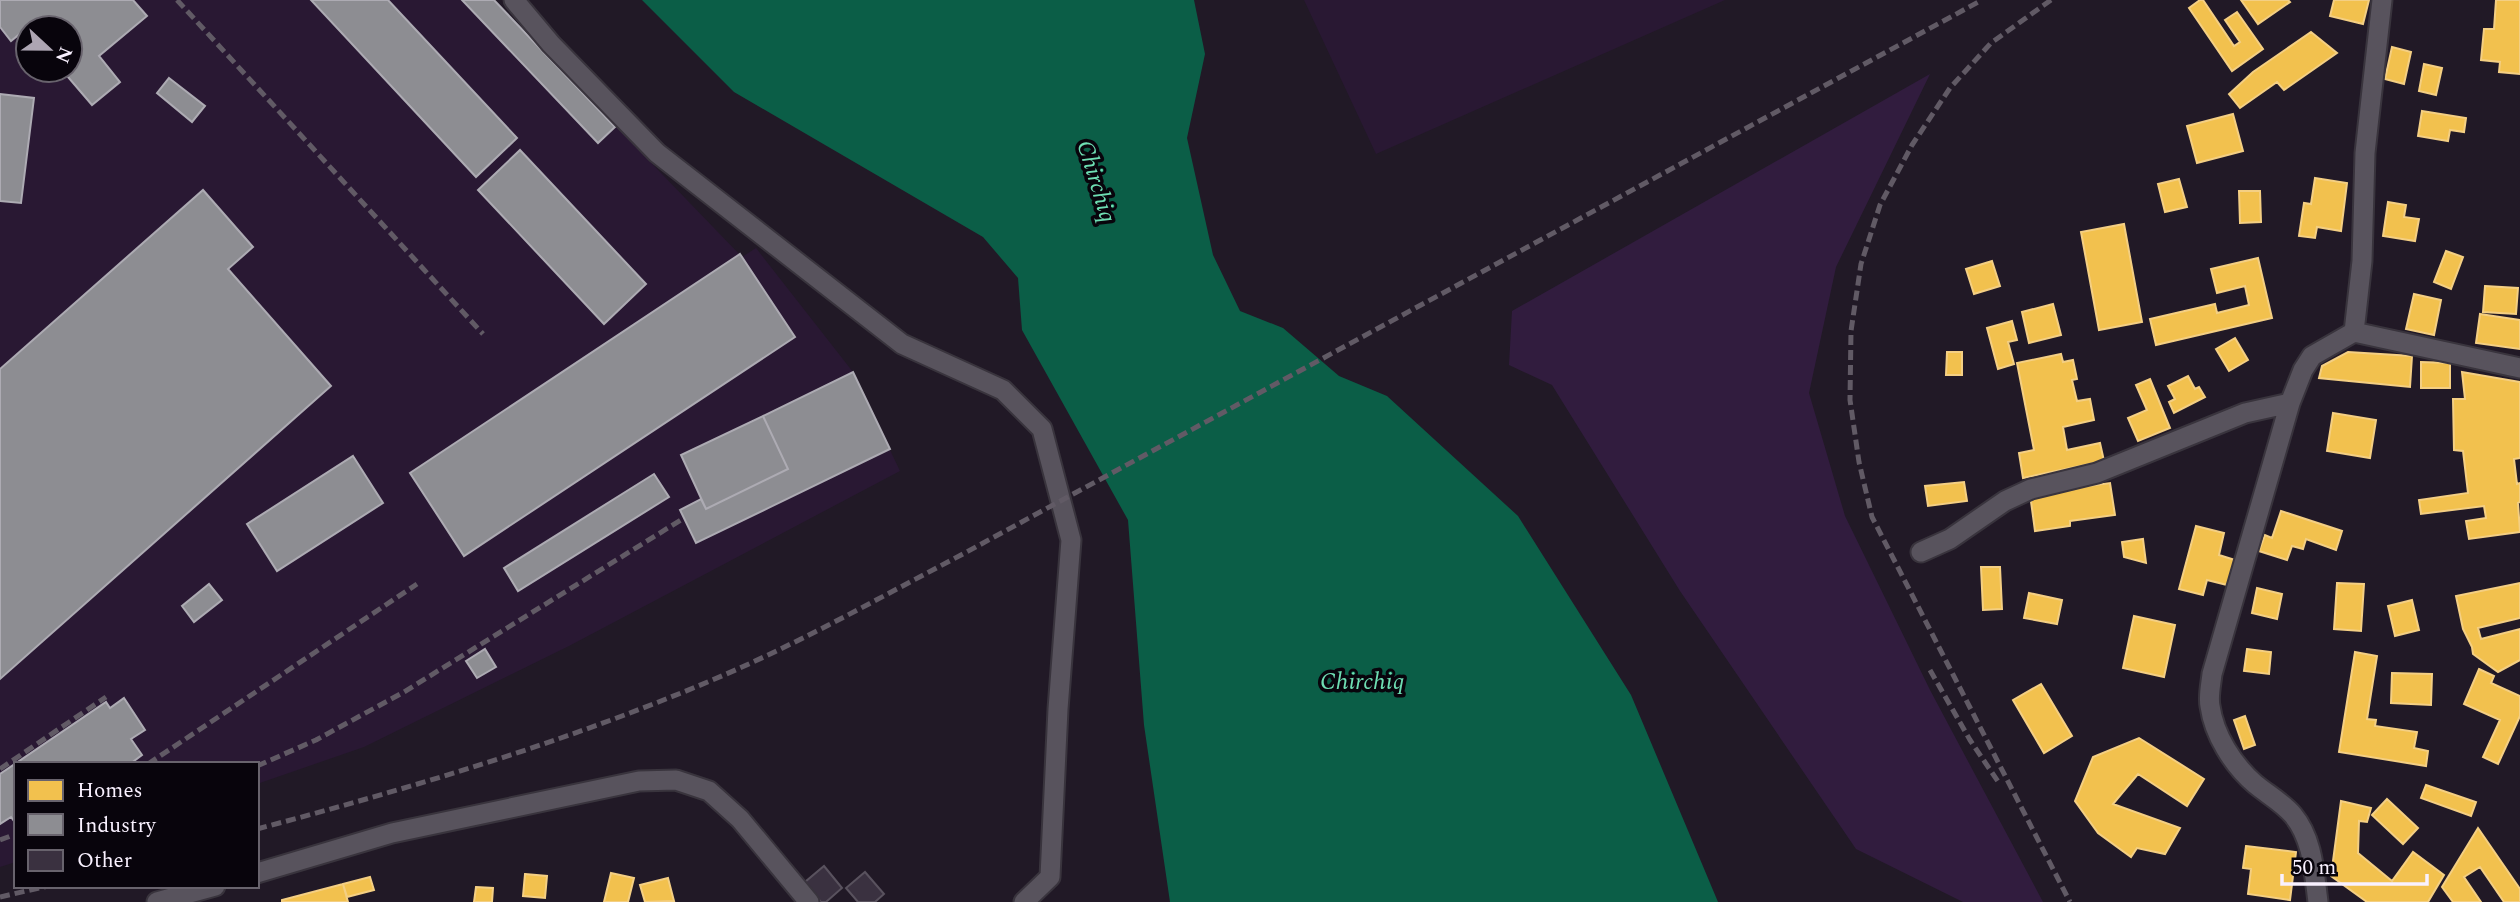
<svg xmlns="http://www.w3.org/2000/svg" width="2520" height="902" font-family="Spectral,serif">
<rect width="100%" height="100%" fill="#211926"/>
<path fill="#291833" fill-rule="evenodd" d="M0 0H494L742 257 756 248 853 372 900 471 569 646 364 747 257 784V764H16V862L0 867ZM28 28H70V70H28Z
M1304 0H1725L1376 154Z"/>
<path fill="#311c3e" d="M1930 74 1836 267 1809 393 1845 516 1930 690 2043 902H1963L1856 849 1680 591 1552 385 1509 365 1512 311Z"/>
<path fill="#0b5e47" d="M642 0H1194L1205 54 1187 138 1213 255 1240 311 1283 328 1339 376 1387 396 1518 516 1631 695 1718 902H1170L1144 725 1128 520 1022 330 1018 278 983 237 734 92Z"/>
<path fill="#f2c14e" stroke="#f4cf83" stroke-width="2" d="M2200 0H2203L2234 46 2240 42 2225 20 2237 12 2263 49 2232 71 2189 8Z
M2241 0H2288L2290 2 2258 24Z
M2334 0H2369L2363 24 2330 16Z
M2496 0H2520V74L2499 72 2500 62 2481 60 2484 29H2494Z
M2311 32 2337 53 2284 90 2277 82 2240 108 2229 94 2253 72Z
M2392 47 2411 52 2404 84 2385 79Z
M2424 64 2442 68 2436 95 2419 91Z
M2422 111 2466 118 2464 132 2450 130 2448 141 2418 136Z
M2233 114 2243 151 2197 163 2187 126Z
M2315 178 2347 183 2341 231 2317 227 2315 238 2299 236 2304 203 2311 204Z
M2179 179 2187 207 2165 212 2158 184Z
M2239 191H2260L2261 222 2240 223Z
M2388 202 2406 205 2404 217 2419 219 2415 241 2383 236Z
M2124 224 2142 322 2099 330 2081 232Z
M2446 251 2463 257 2451 289 2434 282Z
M2258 258 2272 318 2156 345 2150 319 2215 304 2217 313 2249 305 2245 286 2217 293 2211 269Z
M1992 261 2000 286 1974 294 1966 269Z
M2485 286 2518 288 2516 314 2483 312Z
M2414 294 2441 300 2434 335 2406 329Z
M2053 304 2061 335 2029 343 2022 312Z
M2480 314 2520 320V349L2476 343Z
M2012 321 2017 340 2008 342 2014 364 1998 369 1987 328Z
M2235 338 2248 360 2229 371 2216 349Z
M1947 352H1962V375H1946Z
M2348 352 2412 356 2410 387 2319 378 2322 366Z
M2061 354 2063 362 2073 360 2077 379 2072 380 2077 401 2090 399 2094 420 2063 427 2067 450 2100 443 2104 461 2023 478 2019 453 2034 450 2017 363Z
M2421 362 2450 363V388H2421Z
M2462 372 2520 382V458L2514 459 2517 484 2520 483V502L2518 503 2520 532 2469 539 2466 521 2486 518 2484 506 2421 514 2419 500 2468 493 2463 451 2454 450 2453 399H2465Z
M2188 376 2195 389 2199 387 2205 397 2174 413 2169 402 2175 399 2168 386Z
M2150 379 2170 428 2138 441 2128 418 2147 410 2136 385Z
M2333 413 2376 420 2370 458 2327 451Z
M1964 482 1967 501 1928 506 1925 486Z
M2110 483 2115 515 2070 521V526L2035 531 2030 494Z
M2281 511 2342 531 2336 550 2306 539 2303 549 2292 546 2287 560 2259 551 2265 535 2272 538Z
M2196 526 2224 533 2219 555 2238 561 2231 586 2207 580 2203 595 2179 589Z
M2143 539 2146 563 2124 557 2122 542Z
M1981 567H2000L2002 609 1983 610Z
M2337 583 2364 584 2361 631 2334 629Z
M2520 583V618L2478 628 2481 639 2520 629V660L2498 672 2473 654 2472 647 2463 629 2456 596Z
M2257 588 2282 594 2277 619 2252 613Z
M2029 593 2062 600 2057 624 2024 618Z
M2412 600 2419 630 2395 636 2388 606Z
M2134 616 2175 625 2164 677 2123 668Z
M2247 649 2271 652 2269 674 2244 671Z
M2355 652 2377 656 2367 719 2376 720 2375 726 2417 732 2414 748 2428 751 2426 766 2339 752Z
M2479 669 2494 676 2491 683 2520 696V716L2498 764 2483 757 2500 720 2464 704Z
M2392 673 2432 674 2431 705 2391 703Z
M2041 684 2072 736 2044 753 2013 700Z
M2245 716 2255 745 2244 749 2234 720Z
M2139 738 2204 779 2187 806 2138 774 2113 804 2180 828 2165 854 2137 848 2131 857 2098 833 2075 801 2093 757Z
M2426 785 2476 802 2471 816 2421 798Z
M2387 799 2418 828 2403 844 2372 815Z
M2341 801 2371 808 2367 822 2359 821 2358 853 2392 881 2413 852 2444 875 2428 902H2367L2331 876Z
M2478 828 2520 889V902H2504L2480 867 2464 877 2481 902H2453L2442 887Z
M2246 846 2296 852 2290 900 2248 894 2251 869 2243 868Z
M611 873 634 878 628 902H604Z
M525 874 547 876 545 898 523 896Z
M370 877 374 890 347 897 343 884Z
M668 878 674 901 645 902 640 885Z
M343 884 348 902H282V900Z
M476 887 493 888 492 902H474Z"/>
<path fill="#8d8d92" stroke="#adabb3" stroke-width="2" d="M0 0H133L147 16 99 56 120 82 92 105 62 70H70V28H27L11 41 0 27Z
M311 0H388L517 138 476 177Z
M462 0H494L615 127 598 143Z
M169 78 205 106 192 122 157 93Z
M0 94 34 98 21 203 0 201Z
M520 150 646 284 604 324 478 190Z
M203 190 253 247 228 269 331 386 0 679V369Z
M740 254 795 337 464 556 410 473Z
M853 372 890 449 696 543 680 510 701 499 706 509 788 469 763 416Z
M763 416 788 469 706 509 681 455Z
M353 456 383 503 277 571 247 524Z
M654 474 669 497 518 591 504 568Z
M209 584 222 600 194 622 182 606Z
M485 649 496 667 477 678 466 661Z
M124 698 145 730 131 739 142 755 130 764H16V824L11 817 0 824V774L106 702 110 708Z"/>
<path fill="#3a3140" stroke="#59525e" stroke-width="2" d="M824 866 842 888 826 902H821L805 882Z
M865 872 884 894 875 902H858L846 888Z"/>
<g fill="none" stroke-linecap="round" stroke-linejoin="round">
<defs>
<path id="street" d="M514 0 551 44 657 153 902 344 1003 390 1042 429 1071 540 1058 709 1050 877 1024 902
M2354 332 2520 368
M1921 552 1950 539 2005 501 2031 489 2097 473 2245 413 2290 403
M257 873 392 833 639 781 676 780 709 791 740 819 809 902
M157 902 215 886
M2318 902C2314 872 2313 839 2293 815 2283 803 2267 794 2255 784 2233 765 2214 735 2210 706 2208 696 2211 684 2212 674L2290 403 2303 370 2312 356 2354 332 2362 261 2365 153 2382 0"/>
</defs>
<use href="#street" stroke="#39343d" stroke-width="23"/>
<use href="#street" stroke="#58535d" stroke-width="19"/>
<path stroke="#615a65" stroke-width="5" stroke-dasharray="10 5" stroke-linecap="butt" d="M177 0 483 334
M2051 0 1991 43 1950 88 1912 145 1880 205 1861 264 1851 331 1850 400 1859 462 1872 517 2070 902
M1930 670 1970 740 1999 783
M148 764 417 584
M257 766 316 740 404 692 684 518
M0 769 106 697
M257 829C411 788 563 743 710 681 796 645 879 598 961 555L1982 0
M0 840 16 834
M0 897 48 886"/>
</g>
<g text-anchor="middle" stroke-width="7" stroke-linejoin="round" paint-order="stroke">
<g font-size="24" font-style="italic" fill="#6edeb3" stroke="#08040c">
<text transform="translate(1097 181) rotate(73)" y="8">Chirchiq</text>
<text x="1362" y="689">Chirchiq</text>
</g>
</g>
<rect x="14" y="762" width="245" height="126" fill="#08040c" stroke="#68636d" stroke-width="2"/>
<rect x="28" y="780" width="35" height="21" fill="#f2c14e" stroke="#68636d" stroke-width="2"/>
<text x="77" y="797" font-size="21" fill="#f9f1ff">Homes</text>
<rect x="28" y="814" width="35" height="21" fill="#8d8d92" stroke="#68636d" stroke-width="2"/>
<text x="77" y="832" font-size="21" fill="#f9f1ff">Industry</text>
<rect x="28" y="850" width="35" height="21" fill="#3a3140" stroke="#68636d" stroke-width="2"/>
<text x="77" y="867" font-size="21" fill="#f9f1ff">Other</text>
<g transform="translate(49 49) rotate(112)"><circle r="33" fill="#08040c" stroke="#68636d" stroke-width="2"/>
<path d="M0-5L12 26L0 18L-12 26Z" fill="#ada5b3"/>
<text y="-10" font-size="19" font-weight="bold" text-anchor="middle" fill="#f9f1ff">N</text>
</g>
<path d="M2282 874v10h145v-10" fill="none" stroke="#f9f1ff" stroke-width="3.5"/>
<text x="2292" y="874" font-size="21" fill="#f9f1ff" stroke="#08040c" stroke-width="5" paint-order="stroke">50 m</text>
</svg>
